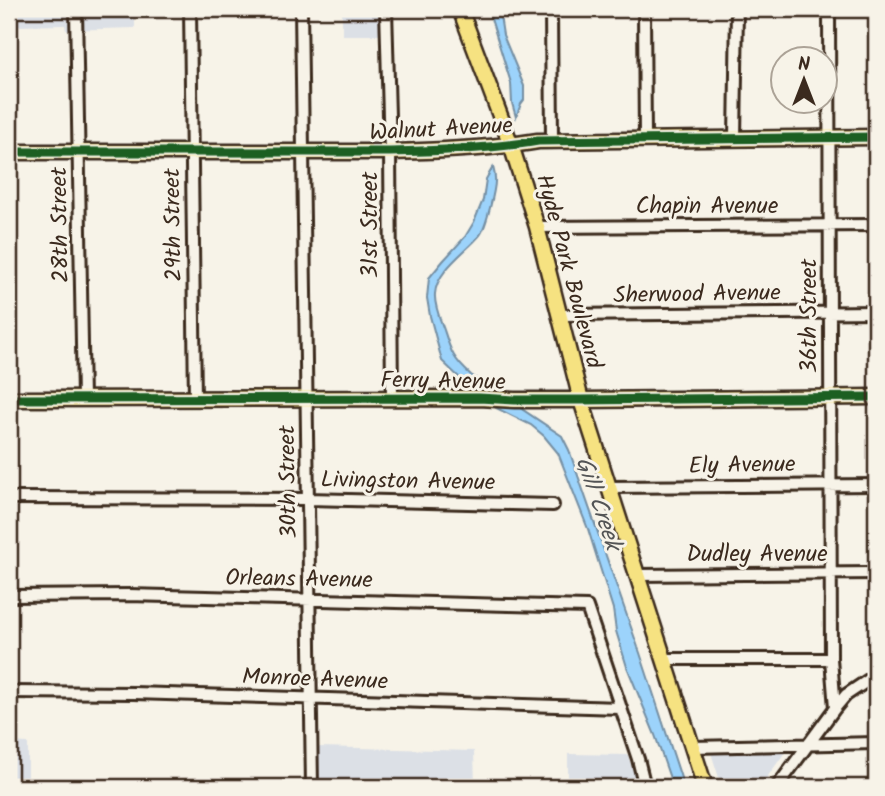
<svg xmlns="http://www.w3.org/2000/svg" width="885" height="796" font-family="Kalam,sans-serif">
<rect width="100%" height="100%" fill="#f7f3e8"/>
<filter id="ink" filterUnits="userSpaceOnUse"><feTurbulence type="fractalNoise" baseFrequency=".0143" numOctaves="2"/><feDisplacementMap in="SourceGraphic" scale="14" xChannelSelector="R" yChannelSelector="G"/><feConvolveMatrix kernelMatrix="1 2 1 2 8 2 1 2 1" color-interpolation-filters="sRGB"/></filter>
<g filter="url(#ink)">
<path fill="#dce0e6" d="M17 9H135V28L66 30 65 25 17 26Z
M342 9H442L444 15H394V35H342Z
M9 742 28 743V779H9Z
M319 747 474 751 475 787H319Z
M786 751 760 787H722L711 753Z
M568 754 628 755 636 780V787H568Z"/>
<path fill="#9cd3fb" stroke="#758fa3" stroke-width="2" d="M488 9H499L503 35 524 86V100L521 104 516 117 512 103 511 83Z
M493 167C494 171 495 174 495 178 496 187 486 228 480 235 467 251 436 271 435 294 434 305 440 319 444 330 451 352 453 359 471 375L562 436 569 450 640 653 684 787H673L655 735 627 667 616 631 613 609 588 529 558 453 544 436 531 425 496 408 464 382 442 361 430 316 427 298 429 278 443 261 465 237 474 222 483 200 486 179Z"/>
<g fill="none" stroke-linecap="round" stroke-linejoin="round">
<defs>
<path id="minor" d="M76 9 83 399
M190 9 195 399
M301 9 312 787
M386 9 390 152 392 398
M551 9 552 140
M644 9 645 138
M829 9 831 659 835 708
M735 138 737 9
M537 227 876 225
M560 315 876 312
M608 487 876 485
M9 498 308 499 553 505
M638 575 876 573
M9 596 129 595 587 607 638 759 645 787
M664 659H831
M9 692 134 693 620 708
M693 747 876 743
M777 787 835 708 846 695 876 675"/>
<path id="major" d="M460 9 511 145 537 227 581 400 705 787
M9 152H390C439 151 489 149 538 141L876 137
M9 399 479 398 515 400H581L876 397"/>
</defs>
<use href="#minor" stroke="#3b2a1e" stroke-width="16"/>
<use href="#major" stroke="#3b2a1e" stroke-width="19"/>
<use href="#minor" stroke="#f7f3e8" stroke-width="10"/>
<use href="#major" stroke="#f6e281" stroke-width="14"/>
<defs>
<path id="cycleway" d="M9 152H390C439 151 489 149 538 141L876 137
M9 399 479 398 515 400H581L876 397"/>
</defs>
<use href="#cycleway" stroke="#f7f3e8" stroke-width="13"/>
<use href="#cycleway" stroke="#1b5e20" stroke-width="9"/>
</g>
</g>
<g text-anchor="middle" stroke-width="6" stroke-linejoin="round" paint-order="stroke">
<g font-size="23" fill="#3b2a1e" stroke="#f7f3e8">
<text transform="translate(441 128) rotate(-3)" y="8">Walnut Avenue</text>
<text x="707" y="213">Chapin Avenue</text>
<text transform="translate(59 225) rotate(-91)" y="8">28th Street</text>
<text transform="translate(172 225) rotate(-91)" y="8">29th Street</text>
<text transform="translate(369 225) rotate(-90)" y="8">31st Street</text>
<text transform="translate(570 271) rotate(75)" y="8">Hyde Park Boulevard</text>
<text transform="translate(697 293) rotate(-1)" y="8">Sherwood Avenue</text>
<text transform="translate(808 316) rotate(-90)" y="8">36th Street</text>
<text transform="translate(443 380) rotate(1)" y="8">Ferry Avenue</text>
<text transform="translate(742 464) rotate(-1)" y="8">Ely Avenue</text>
<text transform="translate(408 480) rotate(1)" y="8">Livingston Avenue</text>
<text transform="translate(287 482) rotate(-91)" y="8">30th Street</text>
<text x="757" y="561">Dudley Avenue</text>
<text transform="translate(299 578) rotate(1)" y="8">Orleans Avenue</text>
<text transform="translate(315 678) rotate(2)" y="8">Monroe Avenue</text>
</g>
<g font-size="24" font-style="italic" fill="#535455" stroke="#f7f3e8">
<text transform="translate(599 503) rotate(71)" y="8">Gill Creek</text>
</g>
</g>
<rect width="885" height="796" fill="none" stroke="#f7f3e8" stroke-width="35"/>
<rect x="18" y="18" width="850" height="761" fill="none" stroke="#3b2a1e" stroke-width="2.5" filter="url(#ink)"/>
<g transform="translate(804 80)"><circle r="33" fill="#f7f3e8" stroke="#aca397" stroke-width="2"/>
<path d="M0-5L12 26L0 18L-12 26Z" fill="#3b2a1e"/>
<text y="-10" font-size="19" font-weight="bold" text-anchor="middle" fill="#3b2a1e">N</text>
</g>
</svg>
